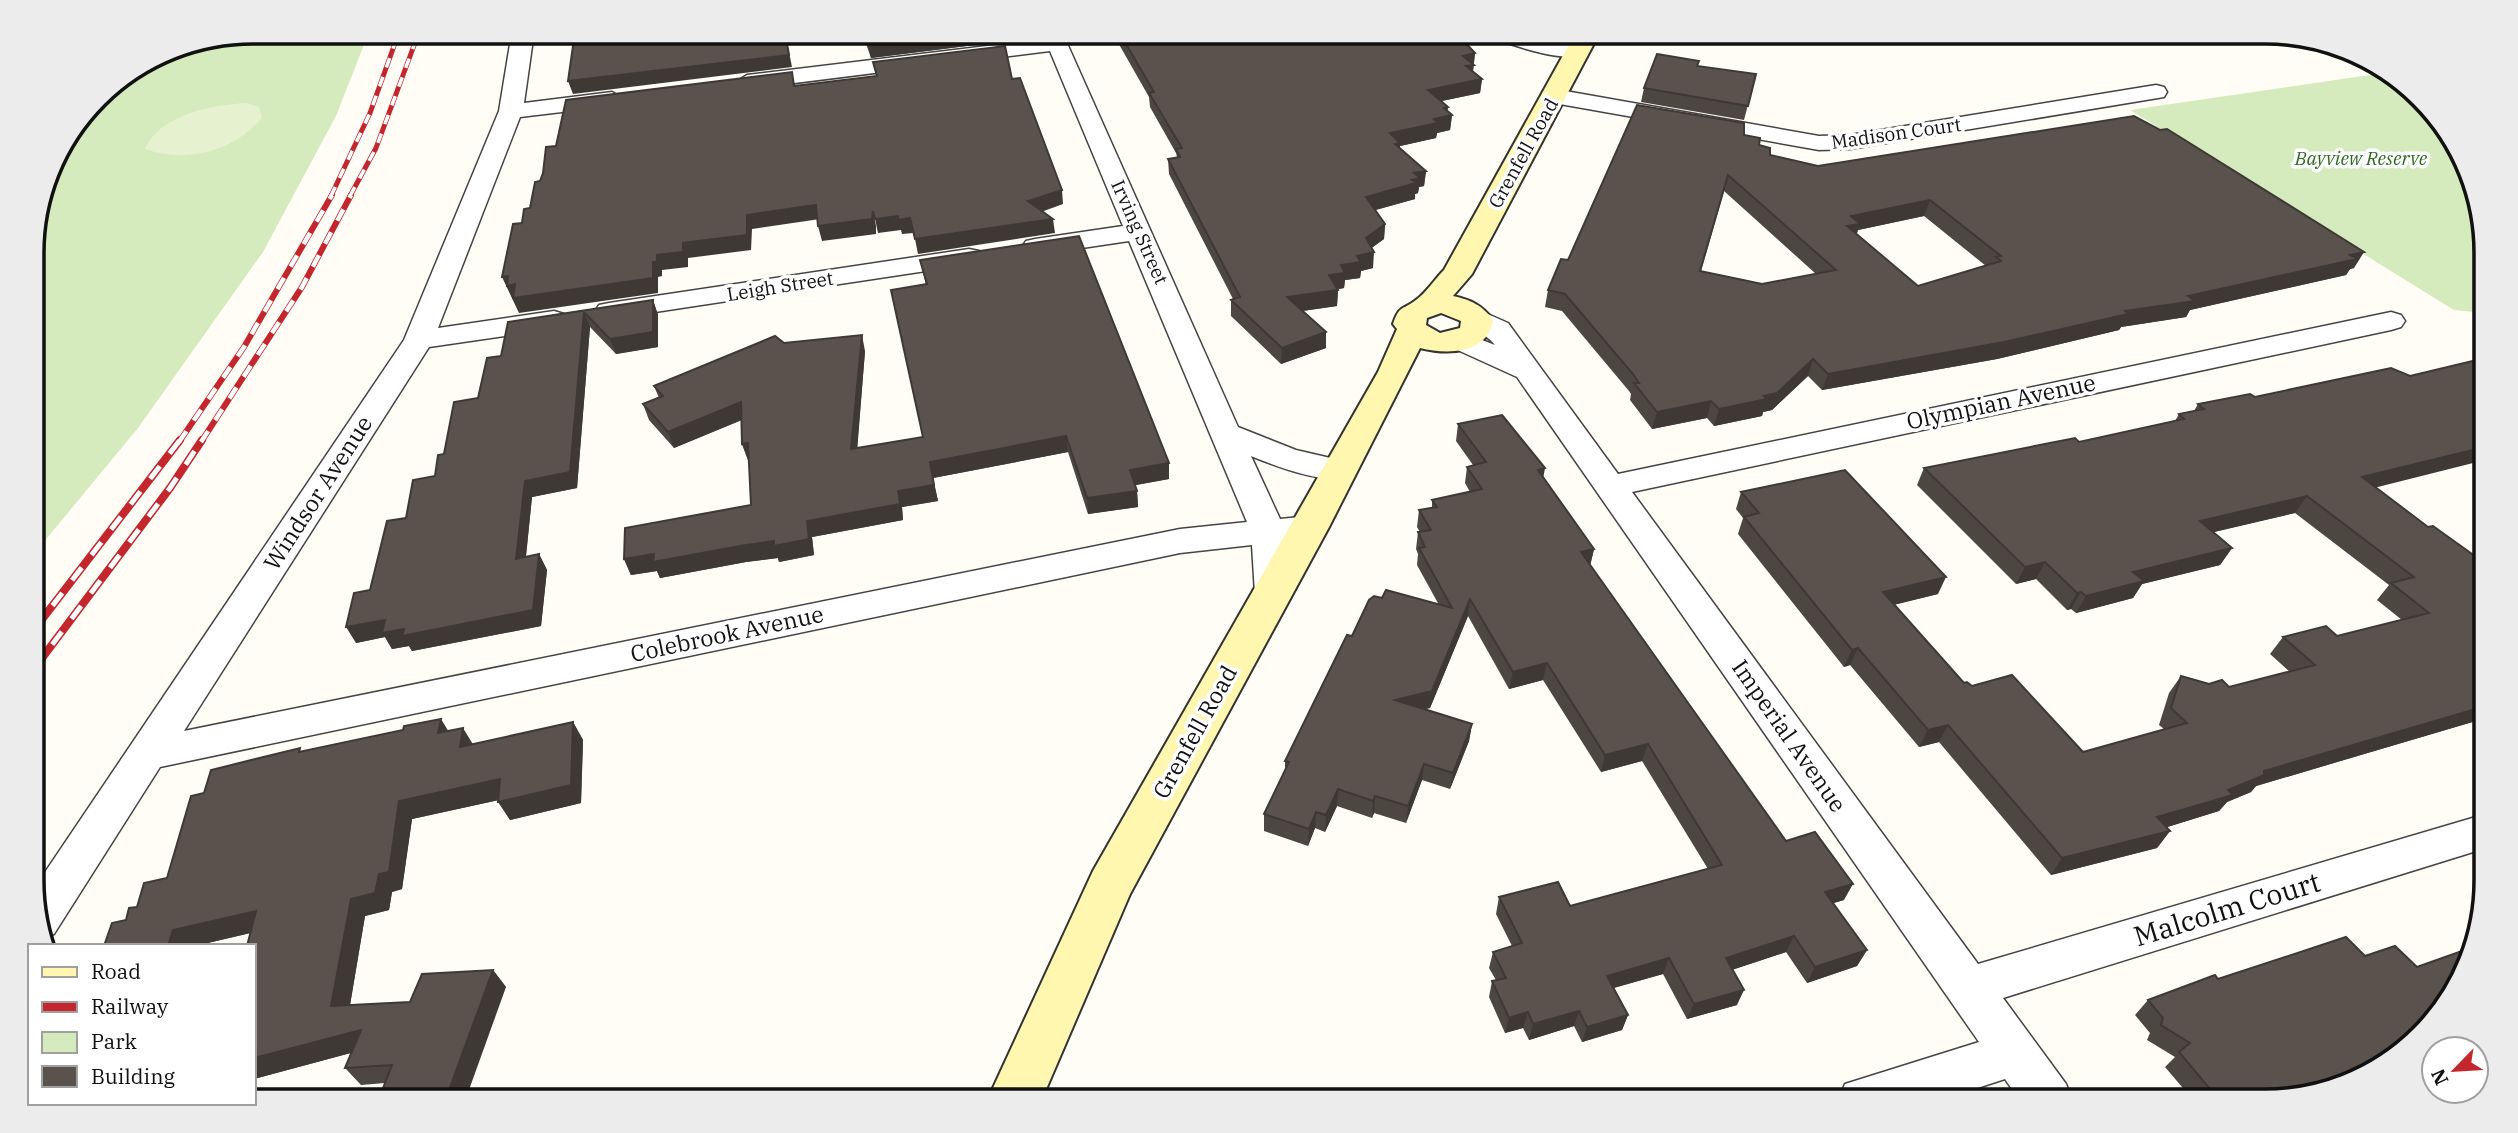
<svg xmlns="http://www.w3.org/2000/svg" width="2518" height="1133" font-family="'IBM Plex Serif',serif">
<rect width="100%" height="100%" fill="#fffdf5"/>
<path fill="#d5ebbd" d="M253 32H369L336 116 263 252 138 428 33 555 32 238 55 155 107 87 169 48Z
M2383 73 2441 118 2485 224V313L2454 310 2130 110Z"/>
<path fill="#e6f2cf" d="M246 103 259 107 262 118C233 151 188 164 145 149 159 115 212 105 246 103Z"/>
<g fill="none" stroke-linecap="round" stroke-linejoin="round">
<defs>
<path id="street" d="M512 32H534L524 103 612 92 623 99 612 106 520 117 438 328 554 311 564 314 568 320 564 326 554 329 429 347 184 731 1180 529 1247 522 1129 241 1035 255 1026 253 1022 247 1026 241 1035 239 1123 226 1050 51 747 89 739 87 736 82 747 75 1044 39 1042 32H1062L1238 427 1296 450 1352 463 1357 470 1352 477C1325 485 1278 467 1251 456L1280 519 1310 516 1322 519 1327 527 1322 535 1286 541 1291 594 1286 603 1273 607 1260 603 1255 594 1252 545 1180 553 160 767 54 934 45 937 33 909V890L404 340 499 111Z
M1485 32H1514L1532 38 1584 46 1587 51C1574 68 1506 43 1489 36Z
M2156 85 2164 87 2167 92 2164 97 1850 149 1819 150 1554 103 1543 96 1554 89 1819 136 1850 135Z
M969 249 979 251 982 257 979 263 609 319 599 317 595 311 599 305 609 303Z
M1474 308 1508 323 1618 474 2391 312 2401 315 2405 321 2401 327 2391 330 1632 492 1978 964 2486 814V848L2003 998 2066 1084 2073 1101H2020L2005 1079 1937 1101H1838L1845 1084 1979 1042 1517 377 1451 347 1446 341 1451 335 1461 332 1495 345C1485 332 1469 330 1460 317L1464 311Z"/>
<path id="secondary" d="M1576 32H1600L1472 274 1453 296C1471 300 1482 305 1493 320 1488 354 1448 355 1420 348L1329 527 1130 894 1041 1101H987L1093 871 1378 372 1397 329 1393 324C1400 304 1402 311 1416 300 1426 293 1435 279 1444 270ZM1441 313 1461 321 1460 328 1440 333 1426 325 1427 318Z"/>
</defs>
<use href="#street" stroke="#444" stroke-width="3"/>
<use href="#secondary" stroke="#333" stroke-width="4"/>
<use href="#street" fill="#fff" fill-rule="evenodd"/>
<use href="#secondary" fill="#fff6b0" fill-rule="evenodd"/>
<defs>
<path id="rail-far2" d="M331 196 370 113 399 32
M350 196 376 148 419 32"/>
<path id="rail-far1" d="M179 442 244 347 332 195
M201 442 302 287 351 195"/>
<path id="rail" d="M33 631 180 440
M33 670 170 488 202 440"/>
</defs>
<use href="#rail-far2" stroke="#c4262e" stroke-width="5"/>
<use href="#rail-far1" stroke="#c4262e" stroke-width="6"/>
<use href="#rail" stroke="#c4262e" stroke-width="8"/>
<use href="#rail-far2" stroke="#fff" stroke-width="3.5" stroke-dasharray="10" stroke-linecap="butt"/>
<use href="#rail-far1" stroke="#fff" stroke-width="4.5" stroke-dasharray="13" stroke-linecap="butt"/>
<use href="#rail" stroke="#fff" stroke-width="5" stroke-dasharray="16" stroke-linecap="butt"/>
</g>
<path fill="#4d4742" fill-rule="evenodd" d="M862 32H998L999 42 871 58Z
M1112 32H1455L1475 53 1473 72 1482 79 1480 93 1442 101 1448 112 1452 115 1450 130 1437 133 1436 138 1400 146V148L1426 171 1424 186 1419 187 1418 193 1415 194V199L1375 210 1385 224 1384 239 1371 248 1373 268 1361 271 1360 278 1345 280 1344 288 1338 289 1337 306 1303 311 1326 348 1281 364 1231 316V300L1233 299 1169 174 1168 159 1177 157 1176 153 1150 107 1149 97Z
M1756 74 1744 120 1641 102 1644 88Z
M1744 135 1759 145 1770 155 1818 166 2354 268 2350 269 2346 275 2190 310 2186 317 2121 327 2119 330 1997 359 1822 390 1808 376 1772 410 1763 412 1762 416 1714 426 1707 418 1652 429 1630 400 1631 394 1629 391 1562 311 1545 307 1548 290 1568 260ZM1724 191 1816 274 1762 284 1701 271ZM1924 216 1986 266 1918 286 1856 234 1858 230Z
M920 260 1169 479 1135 485 1137 491 1138 507 1088 514 1068 452 933 478 938 501 902 507 903 520 812 537 814 555 779 562 778 558 746 562 660 578 657 571 631 575 624 559 751 505 749 460H748L742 444V420L674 448 649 420 643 404 659 398 654 386 784 343 865 351 857 448 923 437 926 285Z
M653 300 658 315V347L616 354 590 327 577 488 532 497 526 557 539 554 547 570 541 626 412 651 409 646 392 649 385 637 356 643 370 590 406 518 435 476 444 454 478 398 501 356 508 322Z
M2198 404 2376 488 2428 527 2486 564V718L2256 786 2251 792 2227 802 2219 811 2167 827 2170 831 2157 848 2051 875 1939 742 1919 747 1850 665 1844 667 1738 534 1743 518 1736 509 1741 492 1938 594 1894 605 1964 683 1972 686 2083 752 2164 729 2159 725 2169 693 2181 676 2209 684 2229 687 2290 672 2270 654 2283 637 2337 636 2402 620 2377 600 2389 585 2295 513 2213 532 2232 548 2220 565 2142 584 2133 598 2076 613 2071 609 2067 610 2036 579 2016 584 1917 485 1924 468 2079 442 2175 421 2179 414 2194 411Z
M1458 424 1543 477 1594 549 1590 566 1786 841 1844 900 1833 903 1867 950 1857 966 1807 983 1786 952 1732 970 1737 1005 1687 1019 1663 974 1614 988 1628 1015 1622 1030 1582 1042 1574 1026 1529 1040 1523 1028 1505 1033 1489 997 1492 981 1496 980 1489 968 1493 952 1512 946 1496 914 1499 897 1570 906 1708 869 1642 761 1601 772 1543 680 1509 689 1468 616 1430 708 1425 709 1472 724 1469 741 1450 789 1422 780 1406 823 1374 813 1372 818 1337 806 1325 832 1315 828 1308 846 1264 831V814L1285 770V761L1352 636 1382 598 1439 605 1417 565 1418 554 1416 549 1418 532H1420L1417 527 1419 510 1432 508V500L1470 492 1465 483 1467 467 1473 465 1456 441Z
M573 722 583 740 581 803 510 820 499 800 412 819 402 889 392 892 389 910 365 916 350 1005 410 1002 493 970 506 987 385 1083 361 1085 345 1068 351 1053 254 1079V946L250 933 195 946H104L137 907 167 878 204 793 303 752 449 731 473 744Z
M2365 956 2417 967 2279 1101H2194L2165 1067 2175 1057 2147 1040 2150 1033 2135 1015 2148 1000 2218 979Z"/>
<path fill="#3f3936" d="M785 32 792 67 573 94 568 81Z
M980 32H998L999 42 871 58 868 45Z
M1475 53 1472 79 1463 56Z
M1482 79 1480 93 1427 104 1428 90Z
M1448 107 1447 116 1452 115 1450 130 1437 133 1436 138 1400 146 1399 158 1390 133 1434 119 1444 108Z
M1426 171 1424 186 1419 187 1418 193 1415 194V199L1365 213 1366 197 1414 173Z
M1062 190 1063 204 1030 216 1028 201Z
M1930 200 1924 216 1858 230 1855 240 1847 226 1851 216Z
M816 205 820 219 752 229 751 250 688 258V267L662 270V276L658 277V293L519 313 502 277 657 255 747 215Z
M873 211 876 226V234L822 241 818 226Z
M898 216 910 218 913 233 902 234 901 230 878 233 875 219Z
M1053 219 1055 233 918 254 915 239Z
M1385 224 1384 239 1365 253 1366 238Z
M1374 252 1373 268 1361 271 1360 278 1345 280 1344 288 1329 291V275L1341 265 1357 256Z
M2364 252 2354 268 2350 269 2346 275 2190 310 2186 317 2121 327 2119 330 1997 359 1822 390 1828 374 2125 311 2350 255Z
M1338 290 1337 306 1287 313V297Z
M653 300 658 315V347L616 354 610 339Z
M584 312 590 327 577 488 532 497 524 574 516 559 525 481Z
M1326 332V348L1281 364 1282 348Z
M862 335 865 351 856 465 851 449Z
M1813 359 1808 376 1772 410 1763 412 1762 416 1714 426 1719 409Z
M1711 401 1707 418 1652 429 1657 412Z
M741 402 746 418 674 448 668 432Z
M1066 436 1068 452 933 478 938 501 902 507 903 520 812 537 814 555 779 562 778 558 746 562 660 578 657 571 631 575 624 559 807 521 898 491 930 462Z
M748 443 753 459 748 460 742 444Z
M2485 447V460L2350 494 2362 477Z
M1169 463V479L1131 486 1130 470Z
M1545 468 1542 485 1538 470Z
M1137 491 1138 507 1088 514 1087 498Z
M2307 496 2295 513 2189 538 2200 521Z
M2232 548 2220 565 2142 584 2133 598 2076 613 2086 596 2133 572Z
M1594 549 1590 566 1581 552Z
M539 554 547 570 541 626 412 651 409 646 392 649 385 637 356 643 346 627 385 620Z
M2045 562 2036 579 2016 584 2025 567Z
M1946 577 1938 594 1875 609 1883 592Z
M2081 592 2071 609 2067 610 2077 593Z
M1470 599 1468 616 1430 708 1393 717 1395 700Z
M1858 648 1850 665 1844 667 1852 650Z
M1547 663 1543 680 1509 689 1513 672Z
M2486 706V718L2256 786 2251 792 2227 802 2219 811 2145 834 2157 817 2228 790 2264 771Z
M441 719 452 737 438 733Z
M573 722 583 740 581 803 510 820 498 802Z
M1472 724 1469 741 1450 789 1453 773Z
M1948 725 1939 742 1919 747 1928 730Z
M463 728 474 746 460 747Z
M1648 744 1642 761 1601 772 1605 755Z
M1424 764 1422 780 1406 823 1408 806Z
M500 779 512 797 412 819 402 889 392 892 389 910 365 916 347 1023 331 1006 351 899 379 874 399 801Z
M1338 789 1337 806 1325 832 1326 815Z
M1375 796 1374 813 1372 818 1373 801Z
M1316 812 1315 828 1308 846 1309 829Z
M2170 831 2157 848 2051 875 2062 858Z
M1853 884 1844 900 1817 908 1825 892Z
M256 911 272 928 195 946H168L173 930Z
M1794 936 1786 952 1719 974 1726 958Z
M1867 950 1857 966 1807 983 1815 967Z
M1669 958 1663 974 1602 991 1607 976Z
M493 970 506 987 465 1101H445Z
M1744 990 1737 1005 1687 1019 1694 1004Z
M1579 1011 1574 1026 1529 1040 1533 1024Z
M1528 1012 1523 1028 1505 1033 1509 1018Z
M1628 1015 1622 1030 1582 1042 1587 1027Z
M361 1030 376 1046 254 1079V1058Z
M2403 1050 2389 1064 2390 1055Z"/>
<path fill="#5a524d" stroke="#3f3936" stroke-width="2" fill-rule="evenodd" d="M575 32H785L789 55 568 81Z
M864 32H980L868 45Z
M1119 32H1455L1475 53 1463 56 1474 65 1466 66 1482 79 1428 90 1448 107 1444 108 1452 115 1434 119 1438 123 1390 133 1400 143 1395 144 1426 171 1414 173 1420 178 1412 180 1416 183 1366 197 1385 224 1366 238 1374 252 1357 256 1361 262 1341 265 1345 273 1329 275 1338 290 1287 297 1326 332 1282 348 1231 300 1240 297 1168 159 1180 157 1176 149 1182 148 1149 93 1154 92Z
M1005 46 1012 79 1020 78 1062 190 1028 201 1053 219 915 239 910 218 899 220 898 216 875 219 873 211 872 219 818 226 816 205 747 215V235L683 243V252L657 255V262H653V278L513 298 515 284 507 286 508 276 502 277 513 224 522 223 524 209 530 208 535 182 540 181 543 173 546 147 556 146 566 100 792 72 794 86 877 76 873 62Z
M1657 54 1699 61 1697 66 1756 74 1748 106 1644 88Z
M1637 105 1744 123V135L1760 138 1759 145 1770 148V155L1818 166 2134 116 2160 130 2167 129 2364 252 2350 255 2357 259 2188 296 2195 301 2125 311 2128 314 2004 342 1828 374 1813 359 1777 393 1764 396 1767 399 1719 409 1711 401 1657 412 1634 383H1639L1633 374 1565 294 1548 290 1561 259 1568 260ZM1728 175 1836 270 1762 284 1700 271ZM1930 200 2001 256 1996 257 2001 261 1918 286 1847 226 1860 224 1851 216Z
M1079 236 1169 463 1130 470 1137 491 1087 498 1066 436 930 462 934 485 898 491 900 504 807 521 809 539 774 546V541L740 546 653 562 654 554 624 559 625 528 751 505 748 443 742 444 741 402 668 432 643 404 663 396 654 386 775 336 784 343 862 335 851 449 923 437 891 290 927 284 920 260Z
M653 300V332L610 339 584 312 570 472 525 481 516 559 539 554 533 610 402 636 404 629 382 633 385 620 346 627 354 593 370 590 387 521 406 518 413 480 435 476 438 455 444 454 454 402 478 398 487 358 501 356 508 322Z
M2485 358V447L2362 477 2428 527 2433 526 2486 564V706L2264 771V775L2228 790 2233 795 2157 817 2170 831 2062 858 1948 725 1928 730 1858 648 1852 650 1744 517 1759 513 1741 492 1845 470 1946 577 1883 592 1964 683 1967 682 1972 686 2012 675 2083 752 2187 723 2171 708 2181 676 2209 684 2222 680 2229 687 2315 665 2283 637 2326 626 2337 636 2429 613 2391 583 2414 577 2307 496 2200 521 2232 548 2133 572 2144 581 2086 596 2081 592 2077 593 2045 562 2025 567 1924 468 2075 438 2079 442 2184 419 2179 414 2204 409 2198 404 2250 394 2255 397 2391 368 2410 376Z
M1502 415 1545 468 1538 470 1594 549 1581 552 1786 841 1815 832 1853 884 1825 892 1867 950 1815 967 1794 936 1726 958 1744 990 1694 1004 1669 958 1607 976 1628 1015 1587 1027 1579 1011 1533 1024 1528 1012 1509 1018 1492 981 1506 978 1493 952 1522 943 1499 897 1558 882 1570 906 1722 865 1648 744 1605 755 1547 663 1513 672 1470 599 1432 691 1395 700 1472 724 1453 773 1424 764 1408 806 1375 796 1373 801 1338 789 1326 815 1316 812 1309 829 1264 814 1289 762 1285 761 1347 635 1352 636 1369 600 1374 596 1382 598 1386 590 1452 608 1419 548 1425 547 1418 532 1431 530 1419 510 1437 507 1432 500 1482 489 1467 467 1486 462 1458 424Z
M441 719 438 733 463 728 460 747 573 722 571 785 498 802 500 779 399 801 389 872 379 874 375 893 351 899 331 1006 410 1002 422 974 493 970 445 1101H378L392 1065 345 1068 361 1030 254 1058V946H247L256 911 173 930 168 946H104L112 923 126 920 129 908 137 907 144 883 167 878 191 796 204 793 211 770 300 748 299 752 403 730 404 726Z
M2346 937 2365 956 2395 946 2417 967 2473 947 2469 965 2441 1015 2403 1050 2390 1055 2394 1059 2388 1064 2279 1101H2220L2179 1052 2190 1043 2161 1025 2163 1018 2148 1000 2215 975 2218 979Z"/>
<g text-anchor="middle" stroke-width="7" stroke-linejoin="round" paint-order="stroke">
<g font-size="19" fill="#111" stroke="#fff">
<text transform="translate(1896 133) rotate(-8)" y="7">Madison Court</text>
<text transform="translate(1523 153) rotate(-61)" y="7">Grenfell Road</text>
<text transform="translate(1140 232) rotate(66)" y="7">Irving Street</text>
<text transform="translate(780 286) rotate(-9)" y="7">Leigh Street</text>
</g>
<g font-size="19" font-style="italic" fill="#2f6b1f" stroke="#fff">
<text x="2361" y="165">Bayview Reserve</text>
</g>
<g font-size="23" fill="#111" stroke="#fff">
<text transform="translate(2001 402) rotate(-12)" y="8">Olympian Avenue</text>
<text transform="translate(318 493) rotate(-57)" y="8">Windsor Avenue</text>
<text transform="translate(727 634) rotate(-12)" y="8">Colebrook Avenue</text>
<text transform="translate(1195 732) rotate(-61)" y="8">Grenfell Road</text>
<text transform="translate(1789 736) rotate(55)" y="8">Imperial Avenue</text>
</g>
<g font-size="28" fill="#111" stroke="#fff">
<text transform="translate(2227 909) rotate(-17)" y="10">Malcolm Court</text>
</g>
</g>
<path d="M0 0H2518V1133H0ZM253 44H2265A209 209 0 0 1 2474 253V880A209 209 0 0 1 2265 1089H253A209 209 0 0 1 44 880V253A209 209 0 0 1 253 44Z" fill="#ececec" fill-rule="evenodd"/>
<path fill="none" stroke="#111" stroke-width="3.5" d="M253 44H2265A209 209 0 0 1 2474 253V880A209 209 0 0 1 2265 1089H253A209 209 0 0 1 44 880V253A209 209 0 0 1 253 44Z"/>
<rect x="28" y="944" width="228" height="161" fill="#ffffff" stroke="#a0a0a0" stroke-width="2"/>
<rect x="42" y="967" width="35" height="10" fill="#fff6b0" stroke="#a0a0a0" stroke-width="2"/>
<text x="91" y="979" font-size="21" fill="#111111">Road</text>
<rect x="42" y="1002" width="35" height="10" fill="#c4262e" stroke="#a0a0a0" stroke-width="2"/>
<text x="91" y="1014" font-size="21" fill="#111111">Railway</text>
<rect x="42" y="1032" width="35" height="21" fill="#d5ebbd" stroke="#a0a0a0" stroke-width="2"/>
<text x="91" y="1049" font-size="21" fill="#111111">Park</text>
<rect x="42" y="1066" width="35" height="21" fill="#5a524d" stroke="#a0a0a0" stroke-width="2"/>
<text x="91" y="1084" font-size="21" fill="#111111">Building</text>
<g transform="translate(2455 1070) rotate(245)"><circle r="33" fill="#ffffff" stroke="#a0a0a0" stroke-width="2"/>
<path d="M0-5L12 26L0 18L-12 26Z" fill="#c4262e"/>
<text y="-10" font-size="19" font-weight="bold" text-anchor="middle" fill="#111111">N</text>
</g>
</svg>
